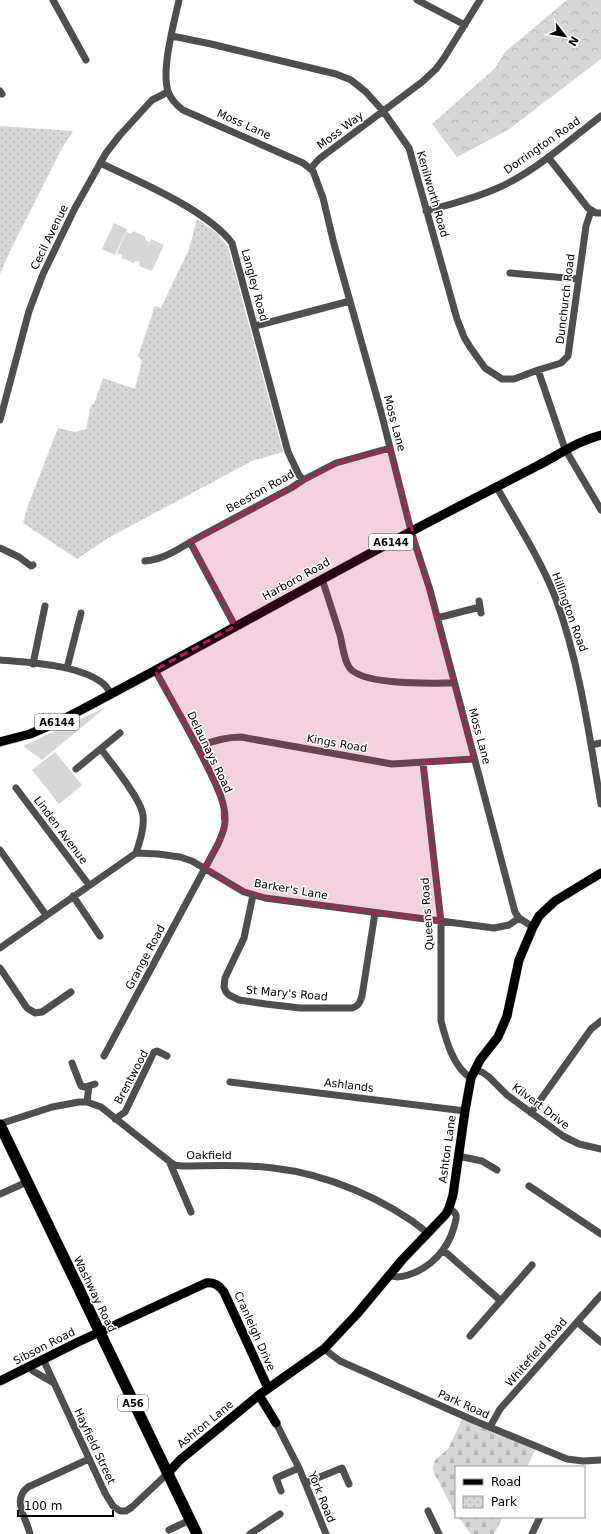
<svg xmlns="http://www.w3.org/2000/svg" width="601" height="1534" font-family="'DejaVu Sans',sans-serif">
<defs>
<pattern id="forest-crowns" width="20" height="18" patternUnits="userSpaceOnUse"><rect width="20" height="18" fill="#d6d6d6"/><path d="M2 6a3 3 0 1 1 6 0M12 15a3 3 0 1 1 6 0" fill="none" stroke="#b6b6b6"/></pattern>
<pattern id="cemetery-stones" width="16" height="16" patternUnits="userSpaceOnUse"><rect width="16" height="16" fill="#d6d6d6"/><path d="M2 7V4a2 2 0 0 1 4 0v3zM10 15v-3a2 2 0 0 1 4 0v3z" fill="#b6b6b6"/></pattern>
<pattern id="park-dots" width="8" height="8" patternUnits="userSpaceOnUse"><rect width="8" height="8" fill="#d6d6d6"/><path d="M2 2h.1M6 6h.1" fill="none" stroke="#b6b6b6" stroke-width="1.8" stroke-linecap="round"/></pattern>
</defs>
<rect width="100%" height="100%" fill="#fff"/>
<path fill="#d6d6d6" d="M114 223 127 229 115 255 102 249Z
M133 231 146 237 145 240 149 242 145 252 151 239 164 245 152 271 139 266 140 262 135 261 134 263 121 258 122 255 117 253 126 232 131 234Z
M106 707 42 760 23 746Z
M55 752 82 785 59 804 32 770Z"/>
<path fill="url(#forest-crowns)" d="M567 0H601V59L508 130 457 157 432 124 495 68 505 52Z"/>
<path fill="url(#cemetery-stones)" d="M463 1418 535 1450 527 1467H456V1515L435 1475 433 1468 435 1460 448 1449Z
M458 1517H503L494 1534H471Z"/>
<path fill="url(#park-dots)" d="M0 126 73 131 61 150 10 251 0 274Z
M197 219 217 233 228 247 283 452 252 461 108 538 77 559 23 523 27 508 58 428 75 432 86 429 91 405 94 404 103 378 135 389 142 361 138 356 155 306 161 308 189 249Z"/>
<g fill="none" stroke-linecap="round" stroke-linejoin="round">
<defs>
<path id="major" d="M0 742 30 734 60 721C191 653 319 579 450 511 479 496 508 481 537 466 559 455 577 441 601 435
M0 1381 78 1342 206 1283C214 1282 219 1285 224 1292L268 1388
M259 1395 276 1423
M167 1474 180 1460 259 1395 324 1349 357 1314 402 1260 446 1214 449 1208 453 1195 465 1111 471 1078 480 1060 498 1037 507 1016 519 960 533 927 539 916 555 901 601 873"/>
<path id="highway" d="M0 1125 197 1534"/>
</defs>
<use href="#major" stroke="#dbdbdb" stroke-width="10"/>
<use href="#highway" stroke="#dbdbdb" stroke-width="12"/>
<path stroke="#4f4f4f" stroke-width="7" d="M53 0 86 60
M179 0C174 23 161 70 168 91 171 100 176 105 183 110L303 163 313 171 323 198 334 244 381 412 411 531 430 590 515 912 519 918 533 927
M417 0 465 25
M172 36 211 44 336 74 351 80 366 92 383 111 409 148 457 319 464 337 470 347 485 368 502 379H514L538 370 561 363 568 356 586 226 591 211
M0 91 2 94
M548 157 588 208 596 213H601
M100 163C138 181 207 210 232 243L288 452 299 475 303 480
M311 168 319 159 422 82 436 69 444 58 480 0
M426 211C448 205 472 199 493 190 533 174 567 142 601 116
M510 273 578 279
M255 326 350 301
M538 370 565 449 601 510
M0 420 29 311 43 274 75 208 106 153 120 135 152 100 168 92
M496 486C517 523 541 560 556 599 580 665 589 735 601 804
M190 542 235 626
M0 548 19 557 31 566 33 565
M145 561C167 559 182 546 201 536 231 520 261 504 291 488L303 480 336 463 390 448
M322 579C328 597 334 616 340 635 342 643 344 660 349 667 361 686 433 683 454 683
M479 601 481 613
M437 618 480 607
M0 660C29 662 78 665 101 682 106 685 108 689 111 694
M33 664 45 606
M67 668 81 613
M591 745 601 743
M197 747C212 741 225 737 241 737L392 764 474 759
M101 749C112 764 137 794 142 811 146 823 140 841 136 853
M423 763 441 922V1021C446 1040 453 1067 471 1078
M76 769 120 733
M16 788 89 885
M0 850 46 915
M253 895 244 938 225 978 224 987 226 992 229 995 239 1000 266 1004 300 1008H352C359 1006 360 1002 362 996L375 913
M73 896 100 936
M0 948 136 853 158 854 180 857 192 861 244 892 265 898 494 928 509 925 519 918
M0 968 27 1008 35 1013 42 1012 71 992
M104 1056 218 844C221 837 225 829 225 821 226 801 214 781 206 764 190 732 172 701 155 670
M72 1063 81 1086 85 1087 95 1084
M475 1070 482 1072 489 1077 507 1095 563 1136 579 1144 601 1149
M230 1082 465 1111
M87 1102 89 1086
M531 1113 591 1029 601 1021
M115 1119 125 1112 154 1052 157 1051 167 1056
M0 1124 52 1107 79 1102H87L101 1107 174 1165 182 1166C212 1166 243 1164 273 1168 327 1174 386 1199 428 1233
M458 1156 482 1161 497 1170
M170 1163 191 1212
M529 1186 601 1234
M0 1194 27 1182
M443 1250 501 1301
M390 1275C395 1278 402 1277 408 1275 431 1268 448 1249 454 1227 455 1223 457 1218 456 1215 455 1212 452 1210 449 1208
M577 1322 601 1342
M470 1336 532 1265
M324 1349 340 1361 475 1421 567 1459 583 1461 601 1460
M43 1359 105 1493 113 1506 120 1511H126L132 1507 167 1474
M30 1366 33 1371 52 1382
M276 1423 299 1468 326 1534
M490 1427 500 1409 601 1295
M305 1483 342 1468 349 1484
M281 1491 276 1478 299 1468
M428 1511 439 1534
M169 1530 190 1520
M30 1534C27 1519 11 1500 28 1487L89 1459
M250 1534 280 1514
M532 1534 540 1517"/>
<use href="#major" stroke="#000" stroke-width="9"/>
<use href="#highway" stroke="#000" stroke-width="11"/>
</g>
<path fill="#c2185b" fill-opacity="0.2" stroke="#c2185b" stroke-width="3" stroke-dasharray="8 5" stroke-linejoin="round" d="M390 448 474 759 423 763 441 922 265 898 232 886 204 868 223 832 222 803 197 747 155 670 235 626 190 542 336 463Z"/>
<g text-anchor="middle" stroke-width="3" stroke-linejoin="round" paint-order="stroke">
<g fill="#fff" stroke="#4c4c4c" stroke-width="1">
<rect x="369" y="534" width="44" height="16" rx="3"/>
<rect x="35" y="714" width="44" height="16" rx="3"/>
<rect x="118" y="1395" width="30" height="16" rx="3"/>
</g>
<g font-size="10" font-weight="bold" fill="#000">
<text x="391" y="546">A6144</text>
<text x="57" y="726">A6144</text>
<text x="133" y="1407">A56</text>
</g>
<g font-size="11" fill="#000" stroke="#fff">
<text transform="translate(244 124) rotate(24)" y="4">Moss Lane</text>
<text transform="translate(340 130) rotate(-37)" y="4">Moss Way</text>
<text transform="translate(542 145) rotate(-35)" y="4">Dorrington Road</text>
<text transform="translate(433 194) rotate(74)" y="4">Kenilworth Road</text>
<text transform="translate(49 237) rotate(-64)" y="4">Cecil Avenue</text>
<text transform="translate(255 285) rotate(75)" y="4">Langley Road</text>
<text transform="translate(565 299) rotate(-83)" y="4">Dunchurch Road</text>
<text transform="translate(395 423) rotate(75)" y="4">Moss Lane</text>
<text transform="translate(260 491) rotate(-29)" y="4">Beeston Road</text>
<text transform="translate(296 579) rotate(-29)" y="4">Harboro Road</text>
<text transform="translate(570 612) rotate(70)" y="4">Hillington Road</text>
<text transform="translate(480 736) rotate(75)" y="4">Moss Lane</text>
<text transform="translate(337 743) rotate(10)" y="4">Kings Road</text>
<text transform="translate(210 752) rotate(64)" y="4">Delaunays Road</text>
<text transform="translate(61 830) rotate(53)" y="4">Linden Avenue</text>
<text transform="translate(291 889) rotate(10)" y="4">Barker's Lane</text>
<text transform="translate(427 914) rotate(-94)" y="4">Queens Road</text>
<text transform="translate(145 957) rotate(-62)" y="4">Grange Road</text>
<text transform="translate(287 993) rotate(5)" y="4">St Mary's Road</text>
<text transform="translate(131 1077) rotate(-62)" y="4">Brentwood</text>
<text transform="translate(349 1085) rotate(7)" y="4">Ashlands</text>
<text transform="translate(541 1106) rotate(37)" y="4">Kilvert Drive</text>
<text transform="translate(447 1149) rotate(-82)" y="4">Ashton Lane</text>
<text x="209" y="1159">Oakfield</text>
<text transform="translate(95 1294) rotate(64)" y="4">Washway Road</text>
<text transform="translate(255 1331) rotate(66)" y="4">Cranleigh Drive</text>
<text transform="translate(44 1346) rotate(-27)" y="4">Sibson Road</text>
<text transform="translate(536 1352) rotate(-49)" y="4">Whitefield Road</text>
<text transform="translate(464 1404) rotate(24)" y="4">Park Road</text>
<text transform="translate(205 1424) rotate(-39)" y="4">Ashton Lane</text>
<text transform="translate(95 1446) rotate(65)" y="4">Hayfield Street</text>
<text transform="translate(322 1497) rotate(68)" y="4">York Road</text>
</g>
</g>
<rect x="455" y="1466" width="130" height="52" fill="#ffffff" stroke="#999999"/>
<rect x="463" y="1479" width="20" height="6" fill="#000000" stroke="#999999"/>
<text x="491" y="1486" font-size="12" fill="#000000">Road</text>
<rect x="463" y="1496" width="20" height="12" fill="url(#park-dots)" stroke="#999999"/>
<text x="491" y="1506" font-size="12" fill="#000000">Park</text>
<g transform="translate(565 36) rotate(121)" stroke="#ffffff" stroke-width="3" paint-order="stroke">
<path d="M0-3L7 15L0 10L-7 15Z" fill="#000000"/>
<text y="-6" font-size="11" font-weight="bold" text-anchor="middle" fill="#000000">N</text>
</g>
<path d="M18 1510v6h95v-6" fill="none" stroke="#000000" stroke-width="2"/>
<text x="24" y="1510" font-size="12" fill="#000000" stroke="#ffffff" stroke-width="3" paint-order="stroke">100 m</text>
</svg>
